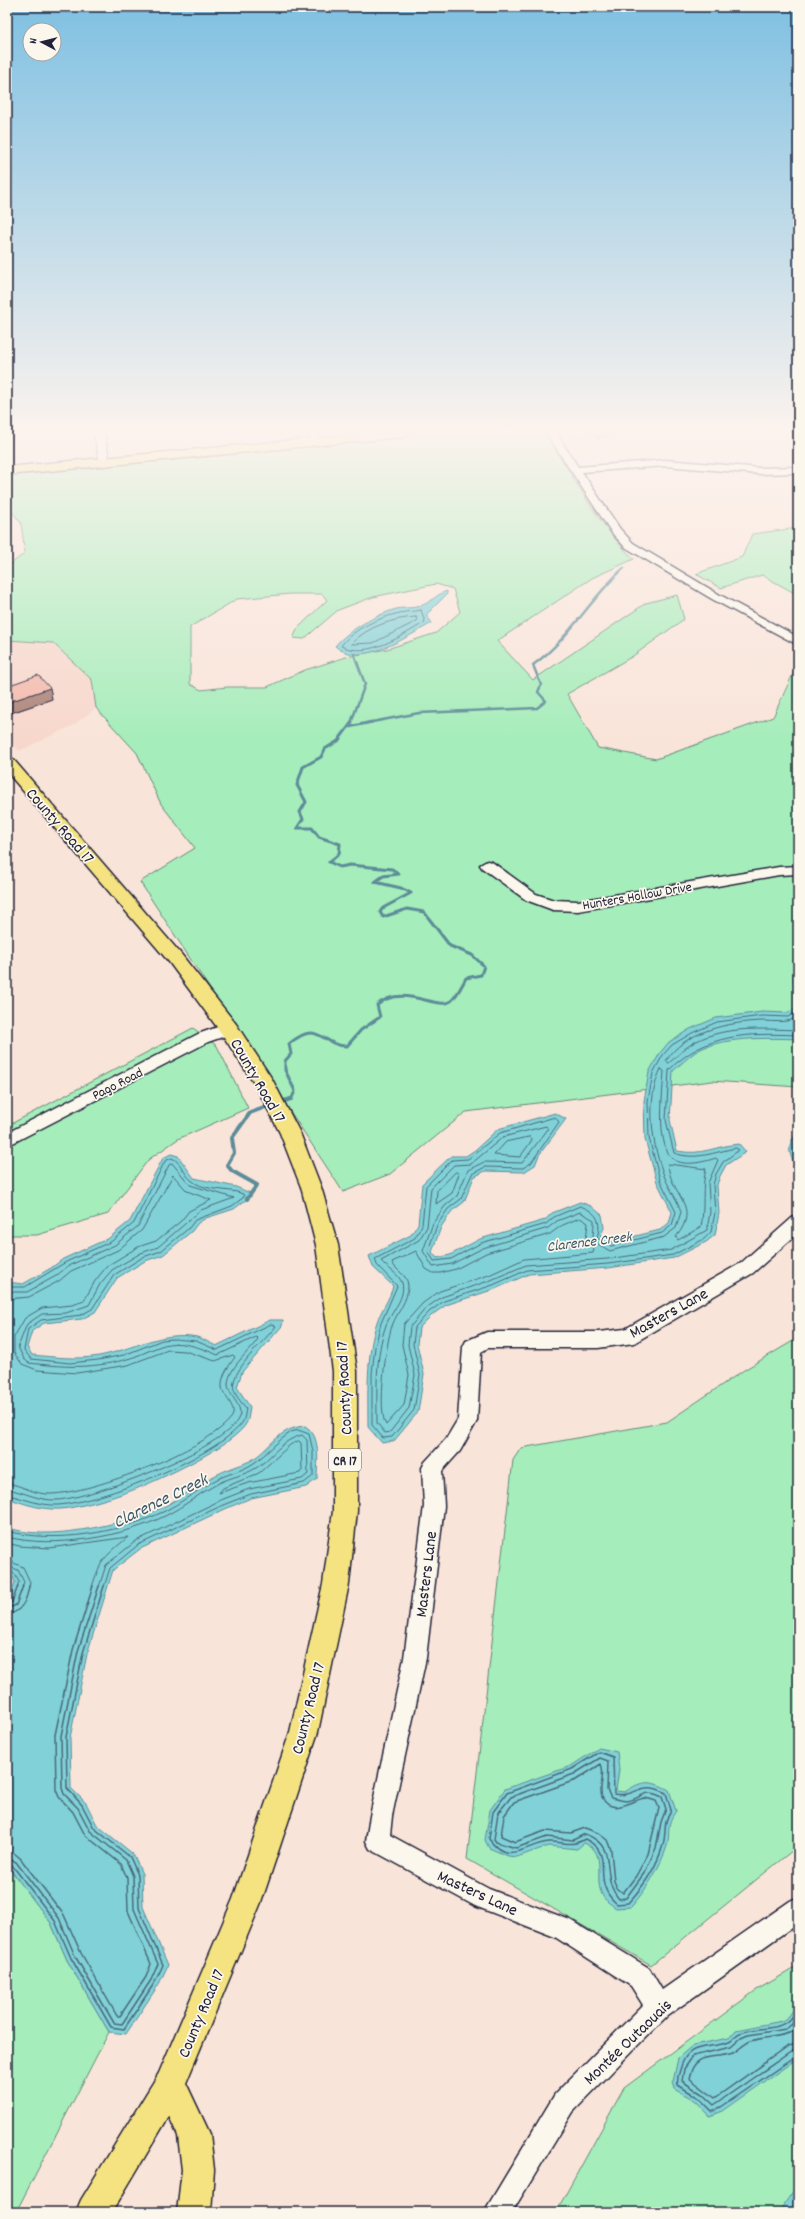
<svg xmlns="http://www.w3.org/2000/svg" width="805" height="2219" font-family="Dekko,sans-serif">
<rect width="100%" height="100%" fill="#f9e4d9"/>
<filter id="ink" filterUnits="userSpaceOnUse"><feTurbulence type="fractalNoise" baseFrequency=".025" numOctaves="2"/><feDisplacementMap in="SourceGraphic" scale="8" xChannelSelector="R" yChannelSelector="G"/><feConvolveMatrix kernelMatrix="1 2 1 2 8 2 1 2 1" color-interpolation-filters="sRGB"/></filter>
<g filter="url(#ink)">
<path fill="#f7d7cc" d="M556 433H640L642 435 564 444Z
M7 640 53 643 92 680 96 708 72 726 19 751 7 737Z"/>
<path fill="#a5edba" stroke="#64887a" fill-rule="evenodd" d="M429 433H545C571 473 599 527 634 559L592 578 497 641 533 680 646 603 677 595 684 619 633 656 567 694 598 748 656 759 773 717 798 663V1087L712 1081 466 1112 390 1174 343 1192 140 882 195 848 161 804 137 753 96 708 92 680 53 643 7 640V567L25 553 21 523 7 505V474ZM436 584 453 589 460 612 436 633 387 649 346 657 305 670 267 687H227L201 690 190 684V627L237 599 290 594H322L327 600 298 628 293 638 304 639 338 610 373 597Z
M798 528V595L762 575 721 588 696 574 742 557 752 534Z
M193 1028 217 1046 248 1108 178 1139 148 1160 108 1214 37 1235H7V1126Z
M798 1338V1846L651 1965 467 1859 513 1460 521 1448 667 1422 744 1370Z
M7 1865 51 1923 67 1960 109 2032 16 2212H7Z
M798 1966V2212H556L624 2088 755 1991Z"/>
<path fill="#81d2d8" stroke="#5b8c99" d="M447 591V594L426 615 432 623C408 636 360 669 335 646 348 630 376 615 396 609 405 607 414 609 423 605 432 601 437 594 447 591Z
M798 959V1039C770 1038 718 1036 694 1053 687 1058 680 1065 673 1071L670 1120 677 1151C703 1156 714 1146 739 1144L746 1152 726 1165 720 1176 717 1185 719 1213 715 1235 706 1242 674 1258 608 1268 529 1274 495 1289 446 1305 432 1315 419 1328 417 1344 424 1374 418 1412 394 1441 382 1443 368 1427C368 1393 366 1355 377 1322 381 1310 390 1299 393 1286L373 1267 369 1256 411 1235 418 1224 422 1184 451 1156H466L475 1150 498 1129 555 1113 566 1119 539 1155 535 1165 524 1172 485 1171 474 1177 464 1202 451 1212 441 1227 432 1252 437 1258 450 1255 480 1239 545 1220 552 1213 580 1202 591 1206 602 1215 604 1228 600 1236 612 1242 660 1230 669 1223 672 1212 657 1182 645 1139 644 1101 649 1072 660 1053 669 1042 690 1029 716 1018 762 1012 788 1013 795 1008C797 992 788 973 798 959Z
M798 1133V1169C789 1157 785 1144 798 1133Z
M171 1154 178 1156 194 1178 236 1187 250 1193 247 1199 234 1209 206 1218 198 1223 192 1231 163 1255 145 1261 117 1278 95 1312 82 1319 44 1323 32 1331 27 1347 32 1355C54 1357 77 1360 99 1356 132 1350 162 1330 197 1337 203 1339 210 1343 216 1346L270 1320H283L282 1326 242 1372 237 1387 250 1407C249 1412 249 1418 247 1422 237 1445 147 1486 122 1494 105 1500 86 1505 69 1508 47 1512 28 1505 7 1498V1282L23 1284 51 1268 63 1259 109 1238 130 1221 163 1158Z
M305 1426C322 1436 317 1461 317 1479L306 1487 251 1498 225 1509 140 1549 113 1570 87 1654 70 1738 71 1788 86 1803 97 1825 133 1854 142 1874 143 1907 168 1965 159 1984 126 2034 109 2032 67 1960 51 1923 7 1865V1605L15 1582 13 1577 7 1575V1527C44 1543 124 1524 161 1508 180 1499 197 1484 216 1475 227 1469 239 1466 250 1461 271 1449 277 1428 305 1426Z
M599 1748 617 1752 619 1769 616 1791 625 1792C642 1780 651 1780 669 1790L676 1811C665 1826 671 1831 667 1846 660 1868 646 1890 631 1907L616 1908C612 1905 607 1902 604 1898 591 1879 610 1853 584 1843L577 1849 548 1846 517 1857 508 1856 489 1848 485 1840 490 1810 505 1789 571 1766Z
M798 2003V2058L723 2111 710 2116 696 2101 675 2089 673 2082 678 2058 693 2045 729 2038 736 2030 782 2021 789 2016Z
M798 2184V2212H779Z"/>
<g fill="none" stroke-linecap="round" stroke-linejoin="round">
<path stroke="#48687a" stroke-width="1" d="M421 610 425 622C402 636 367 659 341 646 352 629 381 617 400 613 407 611 414 612 421 610Z
M416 617 417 621 373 643 351 644C366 627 394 618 416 617Z
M798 1011 788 1017 762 1016 717 1022 692 1033 672 1045 663 1055 653 1073 648 1101 649 1138 660 1180 676 1212 672 1225 662 1233 611 1246 597 1238C602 1221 597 1212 580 1206L554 1217 546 1224 481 1243 451 1259 434 1261 428 1251 437 1225 448 1209 461 1199 472 1174 485 1167 523 1168 531 1163 559 1122 555 1117 500 1133 468 1159 452 1160 426 1186 422 1225 415 1238 375 1259 377 1265 397 1286 381 1323 375 1347 372 1373V1425L383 1438 392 1437 414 1410 420 1375 413 1344 415 1327 429 1312 444 1301 493 1285 527 1270 608 1264 673 1255 704 1239 711 1232 715 1213 713 1185 716 1174 723 1162 739 1150 736 1148C714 1152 696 1161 674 1153L666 1120 669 1070C706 1033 748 1033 798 1035
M798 1017C786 1024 775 1021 762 1021 729 1022 684 1031 666 1061L669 1063C676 1057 682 1050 690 1045 720 1025 763 1029 798 1030
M661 1069 664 1071C663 1092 656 1141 671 1157 681 1168 704 1162 716 1158L718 1160 708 1183 710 1212 707 1230 671 1250 607 1259 526 1265 491 1280 442 1297 426 1308 410 1327 408 1345 415 1375 409 1408 390 1432 385 1433 377 1423C377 1391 375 1356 386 1325 391 1312 406 1298 402 1283 399 1274 387 1268 381 1261L419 1240 427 1227 431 1188 454 1165 471 1164 503 1137 546 1126 548 1129 522 1163 484 1162 468 1170 457 1196 445 1206 433 1223 423 1251 433 1267 452 1264 483 1248 548 1228 557 1221 580 1212 594 1220C594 1243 587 1238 610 1251L664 1237 676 1228 681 1212C678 1200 670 1190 665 1178 652 1147 645 1100 661 1069Z
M530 1137 532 1140 520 1157 494 1155 506 1142Z
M668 1164 706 1169C701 1188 705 1207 701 1227L678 1240 676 1237C702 1205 670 1196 668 1164Z
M456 1172 459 1174 452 1193 436 1204 437 1191Z
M580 1218 588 1223 586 1239 594 1250 593 1253 524 1259 489 1275 440 1291 423 1303 404 1324 402 1345 409 1375 404 1405 386 1425C377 1410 386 1343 392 1326 397 1312 408 1301 408 1286 408 1274 395 1271 392 1262L416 1251 426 1269 433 1273H440L456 1269 486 1253 550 1234 561 1226Z
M7 1287H25L66 1262 112 1241 134 1223 165 1161 172 1158C182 1163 183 1173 191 1180 202 1190 222 1189 237 1192L243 1194 244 1197 232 1206 195 1220 189 1228 161 1251 143 1257 114 1275 92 1309 81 1315 41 1320 28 1329 24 1350 31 1359 70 1363 98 1360 124 1355 162 1340 174 1339 196 1341 217 1350 271 1324 276 1326C266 1340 228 1372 234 1390 236 1397 242 1403 246 1408 245 1413 245 1419 242 1423 216 1457 101 1502 58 1505 39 1506 25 1498 7 1495
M7 1292H27L56 1276 68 1266 115 1245 138 1226 169 1165 172 1163 190 1185 234 1198 201 1210 158 1247 141 1253 112 1270 100 1284 89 1305 66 1313 42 1314 27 1324 18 1347 24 1359 29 1363C64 1367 89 1369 124 1360 137 1357 149 1350 161 1346 180 1339 201 1348 218 1355L256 1337 258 1339C249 1352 229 1367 228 1384 228 1396 244 1406 239 1417 226 1449 92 1498 57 1500 39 1501 25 1492 7 1489
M7 1299 29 1297 59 1281 71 1271 118 1250 142 1230 173 1175 187 1191 211 1200 189 1211 181 1221 156 1241 138 1247 107 1266 95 1281 84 1301 72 1305 42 1308 25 1318 14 1337V1353L22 1364 37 1370 77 1373 128 1365 168 1350 185 1351 215 1361 233 1355 235 1357C229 1366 221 1376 222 1387 223 1397 239 1408 231 1418 206 1450 92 1493 51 1494 35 1495 22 1485 7 1483
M299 1441 301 1443 302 1470 300 1473 248 1483 219 1493 223 1488 259 1473 290 1445Z
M7 1531C56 1544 119 1533 165 1511 181 1503 196 1491 212 1482 225 1474 241 1472 254 1463 267 1454 277 1441 291 1432L298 1430 309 1434 313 1451V1476L304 1483 251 1494 223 1505 138 1545 110 1568 104 1587
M7 1537C54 1549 124 1537 167 1515 185 1506 201 1492 219 1483 231 1477 245 1475 256 1468 273 1457 281 1440 302 1435L307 1440 308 1474 302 1479 249 1489 221 1500 136 1541 106 1565 99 1587
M7 1543 19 1546 49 1548 128 1537C105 1557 101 1558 92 1587
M7 1560 23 1567 30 1582 29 1587
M7 1566 18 1570 24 1582 22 1587
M7 1571 15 1574 19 1582 17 1587"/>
<path stroke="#48687a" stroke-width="1.5" d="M7 1604 12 1602 18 1586
M7 1609 16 1605 23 1586
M7 1615C22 1612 27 1600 29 1586
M599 1752 613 1757 614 1794C638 1798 640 1779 666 1793L671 1810C662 1825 667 1831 663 1845 657 1866 643 1887 628 1903L617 1904C588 1879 618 1855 585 1839 570 1848 565 1841 549 1842 528 1843 508 1867 489 1839L493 1812 507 1793 572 1769Z
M600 1758 608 1761 607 1790 611 1798C616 1799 622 1801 627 1801 644 1799 642 1787 662 1797L666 1809 661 1822 656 1848 645 1872 626 1898 619 1899C598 1874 621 1848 585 1834L573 1840 547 1837 516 1848 496 1842 494 1839 498 1813 511 1797 574 1774Z
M601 1764C606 1775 598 1787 602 1797 611 1817 633 1800 644 1798 648 1798 652 1800 656 1801L659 1808 648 1854 636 1876 623 1893 617 1888 614 1881 611 1850 607 1840 598 1833 585 1828 571 1833 545 1831 515 1842 501 1836 504 1816 514 1802 576 1780Z
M7 1852 14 1853 20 1858 64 1915 81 1953 117 2016H120L146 1977 151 1964 128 1911 127 1878 121 1864 85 1835 73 1812 59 1797 56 1790 55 1735 73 1650 93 1586
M7 1858 16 1862 59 1918 75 1956 114 2023 122 2024 151 1980 158 1964 134 1909 133 1876 126 1860 90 1831 78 1808 64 1794 62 1788 61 1736 78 1651 99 1586
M7 1863 12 1865 55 1921 71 1958 111 2027 124 2029 155 1982 163 1965 139 1908 138 1875 130 1857 94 1828 82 1805 67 1788 66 1737 83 1653 104 1586
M798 2010C782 2034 764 2025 740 2033 736 2034 733 2041 729 2042 707 2050 687 2041 680 2070 678 2075 677 2080 678 2085L699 2098 712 2111 721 2107 798 2055
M798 2019 786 2029 748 2035 741 2038 731 2047 693 2056 684 2069 682 2081 702 2094 714 2105 792 2051 798 2050
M798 2029C783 2038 767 2036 751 2041 743 2044 739 2050 733 2053 712 2060 695 2051 689 2078L715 2098 788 2046 798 2044"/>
<path stroke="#5b8c99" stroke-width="2.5" d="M351 723 365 684 354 654
M367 723 419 713 537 708 546 701 538 692 541 685 533 665C570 639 590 598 624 568"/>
<path stroke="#5b8c99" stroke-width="3" d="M349 727 372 722
M288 1100 292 1098 295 1091 285 1070V1061L291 1054 289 1044C319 1018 321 1046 347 1046L361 1030 380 1017 377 1005C404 983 437 1011 451 1001 457 996 462 985 466 978L481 975 484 966 472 955 450 946 424 912 407 909 383 917 380 912 383 908 411 893 401 888 375 882 383 876 399 874 392 869 350 865 340 867 329 862 339 854 340 844 319 837 312 828H297L303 819 300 812 306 802 297 785 303 767 321 757 325 749 338 741 352 722"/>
<path stroke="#5b8c99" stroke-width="4" d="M284 1101 291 1099
M247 1199 257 1185 232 1171 227 1165 234 1153 232 1138 250 1113 266 1107"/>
<defs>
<path id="minor" d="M94 433H104L110 463 108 465 105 466 100 463Z
M307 433H317L323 442 318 445 315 444Z
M546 433H556L578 467 666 460 760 468 798 467V473L760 474 666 466 582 472 620 529 633 543 720 595 798 637V645L712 599 625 547 612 533Z
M487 861 492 862 536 894 554 900 578 901 779 867 798 866V874L779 875 578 911 553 910 526 900 482 868 480 865Z
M229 1023 234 1025 237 1029 234 1033 208 1042 7 1146V1133L198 1034Z
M798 1216V1233L753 1273 634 1343 598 1348H488L481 1352 477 1421 460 1451 442 1471 444 1506 426 1658 392 1816 390 1835 489 1889 570 1920 649 1968 662 1990 790 1901 798 1897V1923L667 2016 638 2045 573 2112 512 2212H484L555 2094 643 2005 631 1986 555 1937 475 1906 370 1849 366 1841 370 1816 404 1658 424 1506 422 1468 425 1462 446 1439 458 1419 463 1347 466 1341 487 1332H598L625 1329 741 1263 792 1218Z"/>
<path id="major" d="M371 433H410L404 437 7 475V467Z
M7 757 13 759 181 954 236 1024 272 1079 300 1133 321 1187 338 1245 357 1371V1511L349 1584 318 1732 262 1900 186 2083 210 2134 214 2170 211 2212H177L182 2170 178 2136 169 2116 112 2212H76L81 2200 159 2073 233 1899 290 1732 323 1584 333 1511V1371L316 1245 301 1187 280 1133 257 1088 222 1034 169 962 7 772Z"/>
</defs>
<use href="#minor" stroke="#22223b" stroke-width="3"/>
<use href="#major" stroke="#22223b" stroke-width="3"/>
<use href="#minor" fill="#fbf7ec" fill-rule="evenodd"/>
<use href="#major" fill="#f5e381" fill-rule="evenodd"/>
</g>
<path fill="#d19f94" stroke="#22223b" d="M591 433H608L607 437 596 438Z
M7 686 50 688 52 699 11 713 7 708Z"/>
<path fill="#aa8278" stroke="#22223b" d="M596 433H608L607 437 596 438Z
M50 688 52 699 11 713 9 702Z"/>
<path fill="#f3b9ac" stroke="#22223b" d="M38 675 50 688 9 702 7 700V686Z"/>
</g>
<linearGradient id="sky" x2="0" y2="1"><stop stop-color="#7fc0e2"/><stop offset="0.58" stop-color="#fcf3ee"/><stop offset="1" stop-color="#fcf3ee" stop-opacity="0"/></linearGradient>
<rect width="805" height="743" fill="url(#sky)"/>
<g text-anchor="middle" stroke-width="3.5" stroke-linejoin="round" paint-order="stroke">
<rect fill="#fbf7ec" stroke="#636270" stroke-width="1" x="329" y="1449" width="32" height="22" rx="3"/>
<g font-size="13" font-weight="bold" fill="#22223b">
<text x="345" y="1465">CR 17</text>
</g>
<g font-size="14" fill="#22223b" stroke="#fbf7ec">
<text transform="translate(637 895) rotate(-10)" y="5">Hunters Hollow Drive</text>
<text transform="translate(117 1083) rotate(-27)" y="5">Pago Road</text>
</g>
<g font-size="15" font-style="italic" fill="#3e576a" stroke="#fbf7ec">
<text transform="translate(589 1241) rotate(-7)" y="5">Clarence Creek</text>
</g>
<g font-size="17" fill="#22223b" stroke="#fbf7ec">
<text transform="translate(61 825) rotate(49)" y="6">County Road 17</text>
<text transform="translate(259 1080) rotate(60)" y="6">County Road 17</text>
<text transform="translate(668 1312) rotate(-29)" y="6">Masters Lane</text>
<text transform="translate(343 1388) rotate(-93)" y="6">County Road 17</text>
<text transform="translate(425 1574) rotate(-83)" y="6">Masters Lane</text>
<text transform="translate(307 1708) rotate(-76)" y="6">County Road 17</text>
<text transform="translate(478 1892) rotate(25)" y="6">Masters Lane</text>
<text transform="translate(200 2013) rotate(-67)" y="6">County Road 17</text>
<text transform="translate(627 2041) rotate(-44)" y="6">Montée Outaouais</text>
</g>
<g font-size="18" font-style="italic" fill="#3e576a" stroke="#fbf7ec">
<text transform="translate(160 1500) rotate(-26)" y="6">Clarence Creek</text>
</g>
</g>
<rect width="805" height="2219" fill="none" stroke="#fbf7ec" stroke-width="24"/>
<rect x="12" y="12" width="781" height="2195" fill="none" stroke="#22223b" stroke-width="1.5" filter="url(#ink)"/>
<g transform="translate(42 42) rotate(277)"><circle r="19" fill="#fbf7ec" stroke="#a4a2a5"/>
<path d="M0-3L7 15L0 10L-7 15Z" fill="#22223b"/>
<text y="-6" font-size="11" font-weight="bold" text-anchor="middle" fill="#22223b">N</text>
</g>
</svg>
